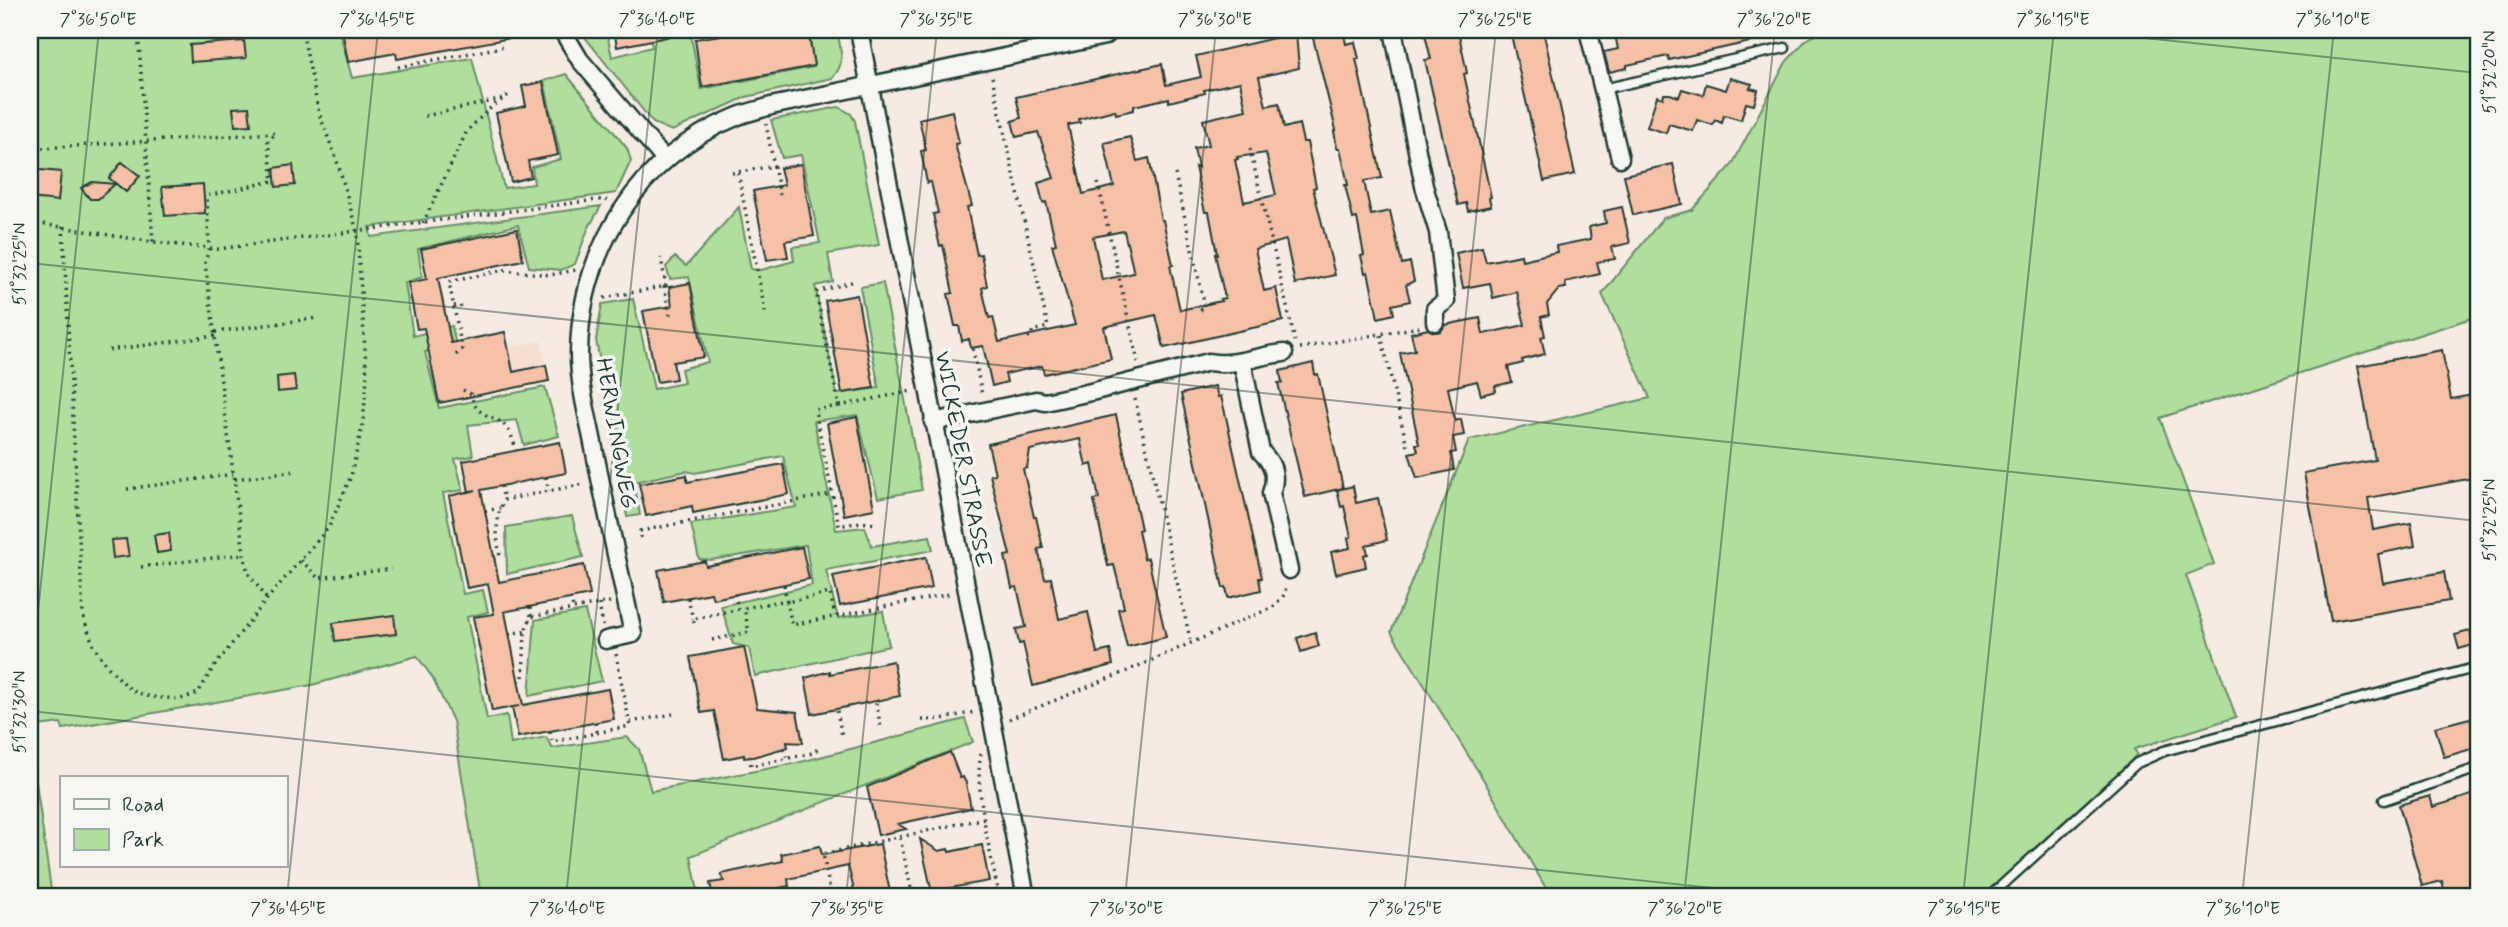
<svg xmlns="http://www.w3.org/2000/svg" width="2508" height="927" font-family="Mynerve,sans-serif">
<rect width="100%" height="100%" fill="#f6ebe3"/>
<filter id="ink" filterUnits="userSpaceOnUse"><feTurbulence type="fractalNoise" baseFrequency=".0143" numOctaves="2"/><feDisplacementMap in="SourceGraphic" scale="14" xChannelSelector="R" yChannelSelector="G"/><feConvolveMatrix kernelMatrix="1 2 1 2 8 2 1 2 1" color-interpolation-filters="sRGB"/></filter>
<g filter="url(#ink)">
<path fill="#f6ded1" d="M505 332 509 347 541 341 549 381 439 403 429 353 466 346 464 340Z"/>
<path fill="#afde9d" stroke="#678e68" stroke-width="2" d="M30 30H339L352 78 472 58 504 188 534 184 532 167 561 159 544 81 566 74 627 148 631 161 616 193 369 227 371 237 601 206 588 229 575 264 561 270 529 267 518 225 418 249 422 277 405 283 413 336 452 326 456 346 425 352 439 408 545 387 559 436 524 445 517 420 468 425 473 456 455 459 463 490 443 493 463 594 483 590 488 612 467 617 487 719 507 715 511 744 546 737 552 748 627 737 639 749 651 791 797 763 965 719 973 742 691 856 699 897H481L453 721 432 677 417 656 312 685 63 729 61 723 30 727Z
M649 30H690L701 89 814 67 809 30H837C840 48 847 64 832 78L746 97 672 131 653 123 585 37 607 34 612 57 652 47Z
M1824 30H2478V316L2160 418 2214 564 2186 575 2236 717 2134 749 2137 754 2083 814 1989 897H1551L1483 779 1391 632 1469 440 1650 398 1602 294 1663 218 1692 210 1732 165 1786 62 1807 39Z
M839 107 851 114 855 121 879 245 828 254 833 282 815 286 837 394 879 388 860 287 883 283 922 490 878 498 857 415 814 421 836 530 865 527 872 546 930 536 933 550 826 570 838 618 883 611 889 646 755 676 749 648 733 644 721 606 812 585 806 545 711 560 699 559 691 524 796 507 783 456 695 473 686 471 634 482 640 515 627 517 596 340 602 304 633 299 654 389 684 383 681 369 708 362 689 277 670 279 666 267 675 257 686 266 739 207 751 269 761 270 794 261 792 247 820 243 801 155 782 158 771 120Z
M572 516 583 557 507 574 506 527Z
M585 611 602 681 529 696 535 620Z
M30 739 52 897H30Z"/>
<path fill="#f6c1a7" stroke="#1f3d34" stroke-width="2" fill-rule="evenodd" d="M342 30H510L511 38 397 59 396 53 348 62Z
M614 30H666L667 37 617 47Z
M734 30H808L814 66 702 87 695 39 734 33Z
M1311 30H1343L1346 44 1355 42 1359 59H1356L1382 178 1364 181 1371 215 1390 211 1402 264 1410 262 1414 281 1406 285 1410 301 1392 305 1394 314 1378 318 1368 272 1365 273 1361 256 1364 255 1357 218 1353 219 1345 185H1348L1344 166 1340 148H1337L1334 131 1336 130Z
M1424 30H1458L1467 73 1464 74 1491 197 1489 198 1491 206 1468 211 1466 203 1458 205 1425 60 1431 59Z
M1510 30H1543L1575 174 1544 181Z
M1614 30H1776L1777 36 1669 60 1668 56 1627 65V68L1609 72 1604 52 1618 49Z
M1296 33 1299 68 1259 77 1266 106 1279 103 1284 128 1299 124 1303 142H1307L1316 187 1313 188 1335 275 1295 284 1286 240 1255 249 1264 291 1276 288 1283 321 1164 348 1156 315 1104 327 1111 359 1044 374 1042 366 1005 374 1007 382 992 386 983 346 971 348 969 339 962 341 959 326H955L948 294 953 293 943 245 940 246 938 238 933 214 938 213 931 182 927 183 921 151 926 150 919 119 952 111 959 143 955 144 972 206 967 207 970 222 977 255 981 254 987 286 982 288 989 318 993 317 999 342 1075 325 1052 245 1056 244 1046 202 1043 203 1038 183 1054 178 1038 132 1016 137 1012 121 1021 118 1016 97 1162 64 1166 85 1201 77 1196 56ZM1240 82 1246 110 1203 120 1209 145 1194 148 1198 168 1195 167 1205 212H1209L1217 254H1215L1225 298 1220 299 1221 301 1180 310 1170 266 1173 265 1163 220H1161L1149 158 1137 161 1130 137 1104 143 1114 186 1083 194 1068 125 1080 123 1079 119 1115 110 1116 114 1134 110V106L1169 98V102L1205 93 1204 90ZM1266 153 1276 195 1244 202 1235 160 1238 159 1237 157ZM1124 231 1134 273 1102 280 1093 237Z
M244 41 246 58 191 62 190 45Z
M1730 78 1752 84 1750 88 1758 90 1754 105 1746 103 1741 120 1724 115 1722 123 1715 120 1713 125 1697 120 1693 131 1669 124 1666 133 1647 127 1657 96 1663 98 1664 94H1670L1679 97 1682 89 1703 95 1706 84 1726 90Z
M543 82 558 155 528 161 531 177 511 182 496 113 526 106 522 86Z
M249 107 251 125 235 126 233 108Z
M122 162 140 176 126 192 109 178Z
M801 164 814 236 785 241 788 257 767 260 753 191 784 185 780 168Z
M1673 164 1682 204 1633 215 1624 175Z
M293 165 295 185 276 187 274 168Z
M30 169 61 172 58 201 30 198Z
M92 182 115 184 98 199H90L81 188Z
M203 184 205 213 165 216 162 187Z
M1622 207 1630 243 1612 247 1615 259 1597 262 1600 274 1565 282 1566 288 1559 289 1547 304 1549 315 1541 317 1545 336 1541 337 1545 354 1522 360 1523 363 1508 367 1512 382 1495 386 1496 391 1481 395 1477 381 1448 388 1455 421 1461 419 1464 435 1453 437 1456 452 1451 453 1454 470 1417 478 1409 453 1418 451 1416 444H1419L1400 353 1415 350 1411 333 1428 329 1436 332 1441 331 1445 325 1480 318 1483 334 1525 325 1517 292 1493 298 1490 283 1463 288 1456 253 1482 247 1486 262 1521 255 1522 260 1557 252 1556 246 1591 239 1589 227 1606 223 1604 211Z
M517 229 523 260 438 278 451 343 505 332 513 372 546 365 549 381 439 403 424 328 417 329 408 283 427 279 421 249Z
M690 283 704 357 673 362 676 379 657 382 643 311 672 306 669 287Z
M857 295 874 388 842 393 825 301Z
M2442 350 2451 399 2478 394V477L2368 498 2373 530 2411 523 2415 546 2378 554 2383 583 2444 572 2449 601 2331 621 2304 473 2375 460 2358 366Z
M1313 363 1315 375 1318 374 1343 488 1305 497 1278 383H1282L1280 371Z
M294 375 296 390 278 392 277 377Z
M1215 386 1218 397 1221 396 1226 417 1262 578H1259L1261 590 1228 598 1226 587 1223 588 1181 394Z
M1116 415 1141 529 1138 530 1144 559 1148 558 1166 637 1127 647 1118 609 1124 608 1120 589 1114 565 1108 566 1094 500 1099 499 1092 464 1086 466 1080 439 1030 450 1027 468 1023 469 1034 517H1036L1043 548 1038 549 1045 579 1051 578 1059 619 1088 612 1097 653 1110 650 1113 665 1033 686 1023 643 1019 644 1016 629 1026 627 1017 587 1012 588 1005 556 1010 555 990 475 995 474 988 444Z
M857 417 874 509 844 515 827 423Z
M560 442 566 473 481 490 494 557 499 582 584 565 590 595 503 612H505L523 705 608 689 614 719 518 737 512 707 519 706 492 711 473 617 494 614 488 584 467 588 449 496 476 490 469 492 463 461Z
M783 464 789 494 693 513 692 506 646 516 639 484 687 475V482Z
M1353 486 1356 503 1378 498 1387 540 1366 545 1368 554 1364 555 1366 567 1336 574 1331 552 1350 548 1348 538 1351 537 1344 506 1341 507 1337 490Z
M169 533 171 551 157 553 154 535Z
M126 539 129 556 113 558 111 540Z
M802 547 809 579 713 599 711 593 664 602 658 570 705 561 706 566Z
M926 557 932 588 840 606 833 576Z
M394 615 396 634 335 641 333 623Z
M2470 631 2473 645 2459 649 2455 635Z
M1315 632 1319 646 1301 652 1297 638Z
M744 647 757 708 797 712 803 743 787 742 788 747 753 757 744 758V755L724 759 714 711 701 713 690 657Z
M893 661 900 696 812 714 805 678 830 671V674Z
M2470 718 2472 723 2478 721V747L2444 757 2435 727Z
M950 752 960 778 963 777 966 783 971 808 898 824 906 829 878 835 867 787Z
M2478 793V889L2446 897 2442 881 2422 886 2399 805 2430 796 2433 807Z
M920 839 939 851 948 849 949 852 982 845 989 881 950 888 952 897H933Z
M880 844 891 897H865L864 892 855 894 848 866 788 879 789 886 752 894 753 897H713L710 883 724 881 721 874 783 861 781 854 820 846 822 855Z"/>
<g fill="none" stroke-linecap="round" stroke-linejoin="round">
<defs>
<path id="lane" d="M1603 89 1785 48
M2384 800 2478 768
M1989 897 2137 763 2164 751 2478 667"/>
<path id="street" d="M562 30 580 60 665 160
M859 30 1026 897
M1393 30 1424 186 1438 232 1446 301 1435 309V322
M1588 30 1620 158
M1242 361 1261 452C1274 464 1277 477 1271 493L1289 570
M933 422 1036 400 1045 402 1091 392 1209 362C1234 367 1259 355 1284 353
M606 640 633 634C620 572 606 510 594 448 588 417 579 385 579 354 580 250 639 156 736 117 747 112 760 110 771 106L1105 36 1112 30"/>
</defs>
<use href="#lane" stroke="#1f3d34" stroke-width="13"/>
<use href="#street" stroke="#1f3d34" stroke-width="21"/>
<path stroke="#1f3d34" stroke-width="3.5" stroke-dasharray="2 5" stroke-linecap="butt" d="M138 30 153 242
M398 67 502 47
M992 77 1048 327 1032 331V336L1024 338
M425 116 503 99 511 93
M42 148 274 133
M1250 149 1295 341
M774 166 780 195
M732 173 774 166 766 124
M738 173 766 316
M1175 174 1205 307 1197 312
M1098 183 1138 362
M30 222 153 242 218 249 604 199 610 202
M423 223 467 131 488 110 503 99
M63 226 83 616 94 647 109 668 131 690 150 697 181 699 198 693 213 668 267 599 329 527 351 476 363 423 367 378 357 232 339 167 319 113 302 30
M852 282 816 292 839 406 815 410 839 526 861 522 876 524
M664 286 670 315
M604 298 666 286 661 258
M454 306 460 305 462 311
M215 332 317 318
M1381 335 1407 446
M1300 348 1420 327
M973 349 982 395
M109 350 215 336
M456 355 462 349 449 282 504 270 550 275 576 270
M463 390 471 394C476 420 494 412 507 428 512 435 514 443 516 450
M1135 399 1191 643
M839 406 912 391
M546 477 549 491
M235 479 294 471
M501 486 504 500
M127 489 235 474
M485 511 500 508
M641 538 640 531 832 494
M494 557 500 556C496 536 495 519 504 500L584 484
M301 560 318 578 391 569
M141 567 244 554
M784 585 787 602 830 593 835 616
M735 594 738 609
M266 598 248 573 244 554 205 263 209 248 207 196 273 181 268 141 276 133
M571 598 573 608
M688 598 693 619
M599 604 603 626
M530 607 531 617
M694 623 693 619 744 608
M509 634 525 631
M712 640 749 632 744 608 782 601 787 602 792 625 950 594
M518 680 523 679 525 631 531 617 610 602
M876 703 881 728
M837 711 842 736
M1009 719 1127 671 1273 607 1285 594 1286 584
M922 720 941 719 975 712
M630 722 673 714
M595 723 597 732
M550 732 552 742 630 726 616 654
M784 749 787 758
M981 754C973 785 993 863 999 897
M750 756 751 766 813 753 821 746
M900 838 913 897
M800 897 830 891 823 854 985 818"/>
<use href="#lane" stroke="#f6f6f2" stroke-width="8"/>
<use href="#street" stroke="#f6f6f2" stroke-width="16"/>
</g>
</g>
<path fill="none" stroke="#1f3d34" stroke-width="2" stroke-opacity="0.45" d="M2069 30 2478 73M30 263 2478 521M30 687 99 30M30 711 1798 897M287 897 378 30M566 897 658 30M846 897 937 30M1125 897 1216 30M1404 897 1496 30M1684 897 1775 30M1963 897 2054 30M2242 897 2334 30"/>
<g text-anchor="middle" stroke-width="7" stroke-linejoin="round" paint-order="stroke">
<g font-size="23" fill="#1f3d34" stroke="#f6f6f2">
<text transform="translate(617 433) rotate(80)" y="8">HERWINGWEG</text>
<text transform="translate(964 459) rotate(79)" y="8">WICKEDER STRASSE</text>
</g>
</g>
<rect width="2508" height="927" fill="none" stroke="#f6f6f2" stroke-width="77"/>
<rect x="60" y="776" width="228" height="91" fill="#f6f6f2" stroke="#a0aca6" stroke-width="2"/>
<rect x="74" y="799" width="35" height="10" fill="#f6f6f2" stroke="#a0aca6" stroke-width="2"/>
<text x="122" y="811" font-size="21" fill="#1f3d34">Road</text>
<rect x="74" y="829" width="35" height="21" fill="#afde9d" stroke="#a0aca6" stroke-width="2"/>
<text x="122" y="846" font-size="21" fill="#1f3d34">Park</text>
<rect x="38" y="38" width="2432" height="850" fill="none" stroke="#1f3d34" stroke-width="2.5"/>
<g font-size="18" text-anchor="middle" fill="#1f3d34">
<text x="98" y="25">7°36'50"E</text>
<text x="377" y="25">7°36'45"E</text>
<text x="657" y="25">7°36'40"E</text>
<text x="936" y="25">7°36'35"E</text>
<text x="1215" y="25">7°36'30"E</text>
<text x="1495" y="25">7°36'25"E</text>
<text x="1774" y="25">7°36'20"E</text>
<text x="2053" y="25">7°36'15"E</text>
<text x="2333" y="25">7°36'10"E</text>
<text transform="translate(2489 72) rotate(-90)" y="6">51°32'20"N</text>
<text transform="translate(19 264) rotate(-90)" y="6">51°32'25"N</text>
<text transform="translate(2489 520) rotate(-90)" y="6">51°32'25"N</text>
<text transform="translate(19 712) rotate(-90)" y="6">51°32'30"N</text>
<text x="288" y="914">7°36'45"E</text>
<text x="567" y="914">7°36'40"E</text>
<text x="847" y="914">7°36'35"E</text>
<text x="1126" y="914">7°36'30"E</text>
<text x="1405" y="914">7°36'25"E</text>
<text x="1685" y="914">7°36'20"E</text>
<text x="1964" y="914">7°36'15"E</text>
<text x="2243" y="914">7°36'10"E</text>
</g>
</svg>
